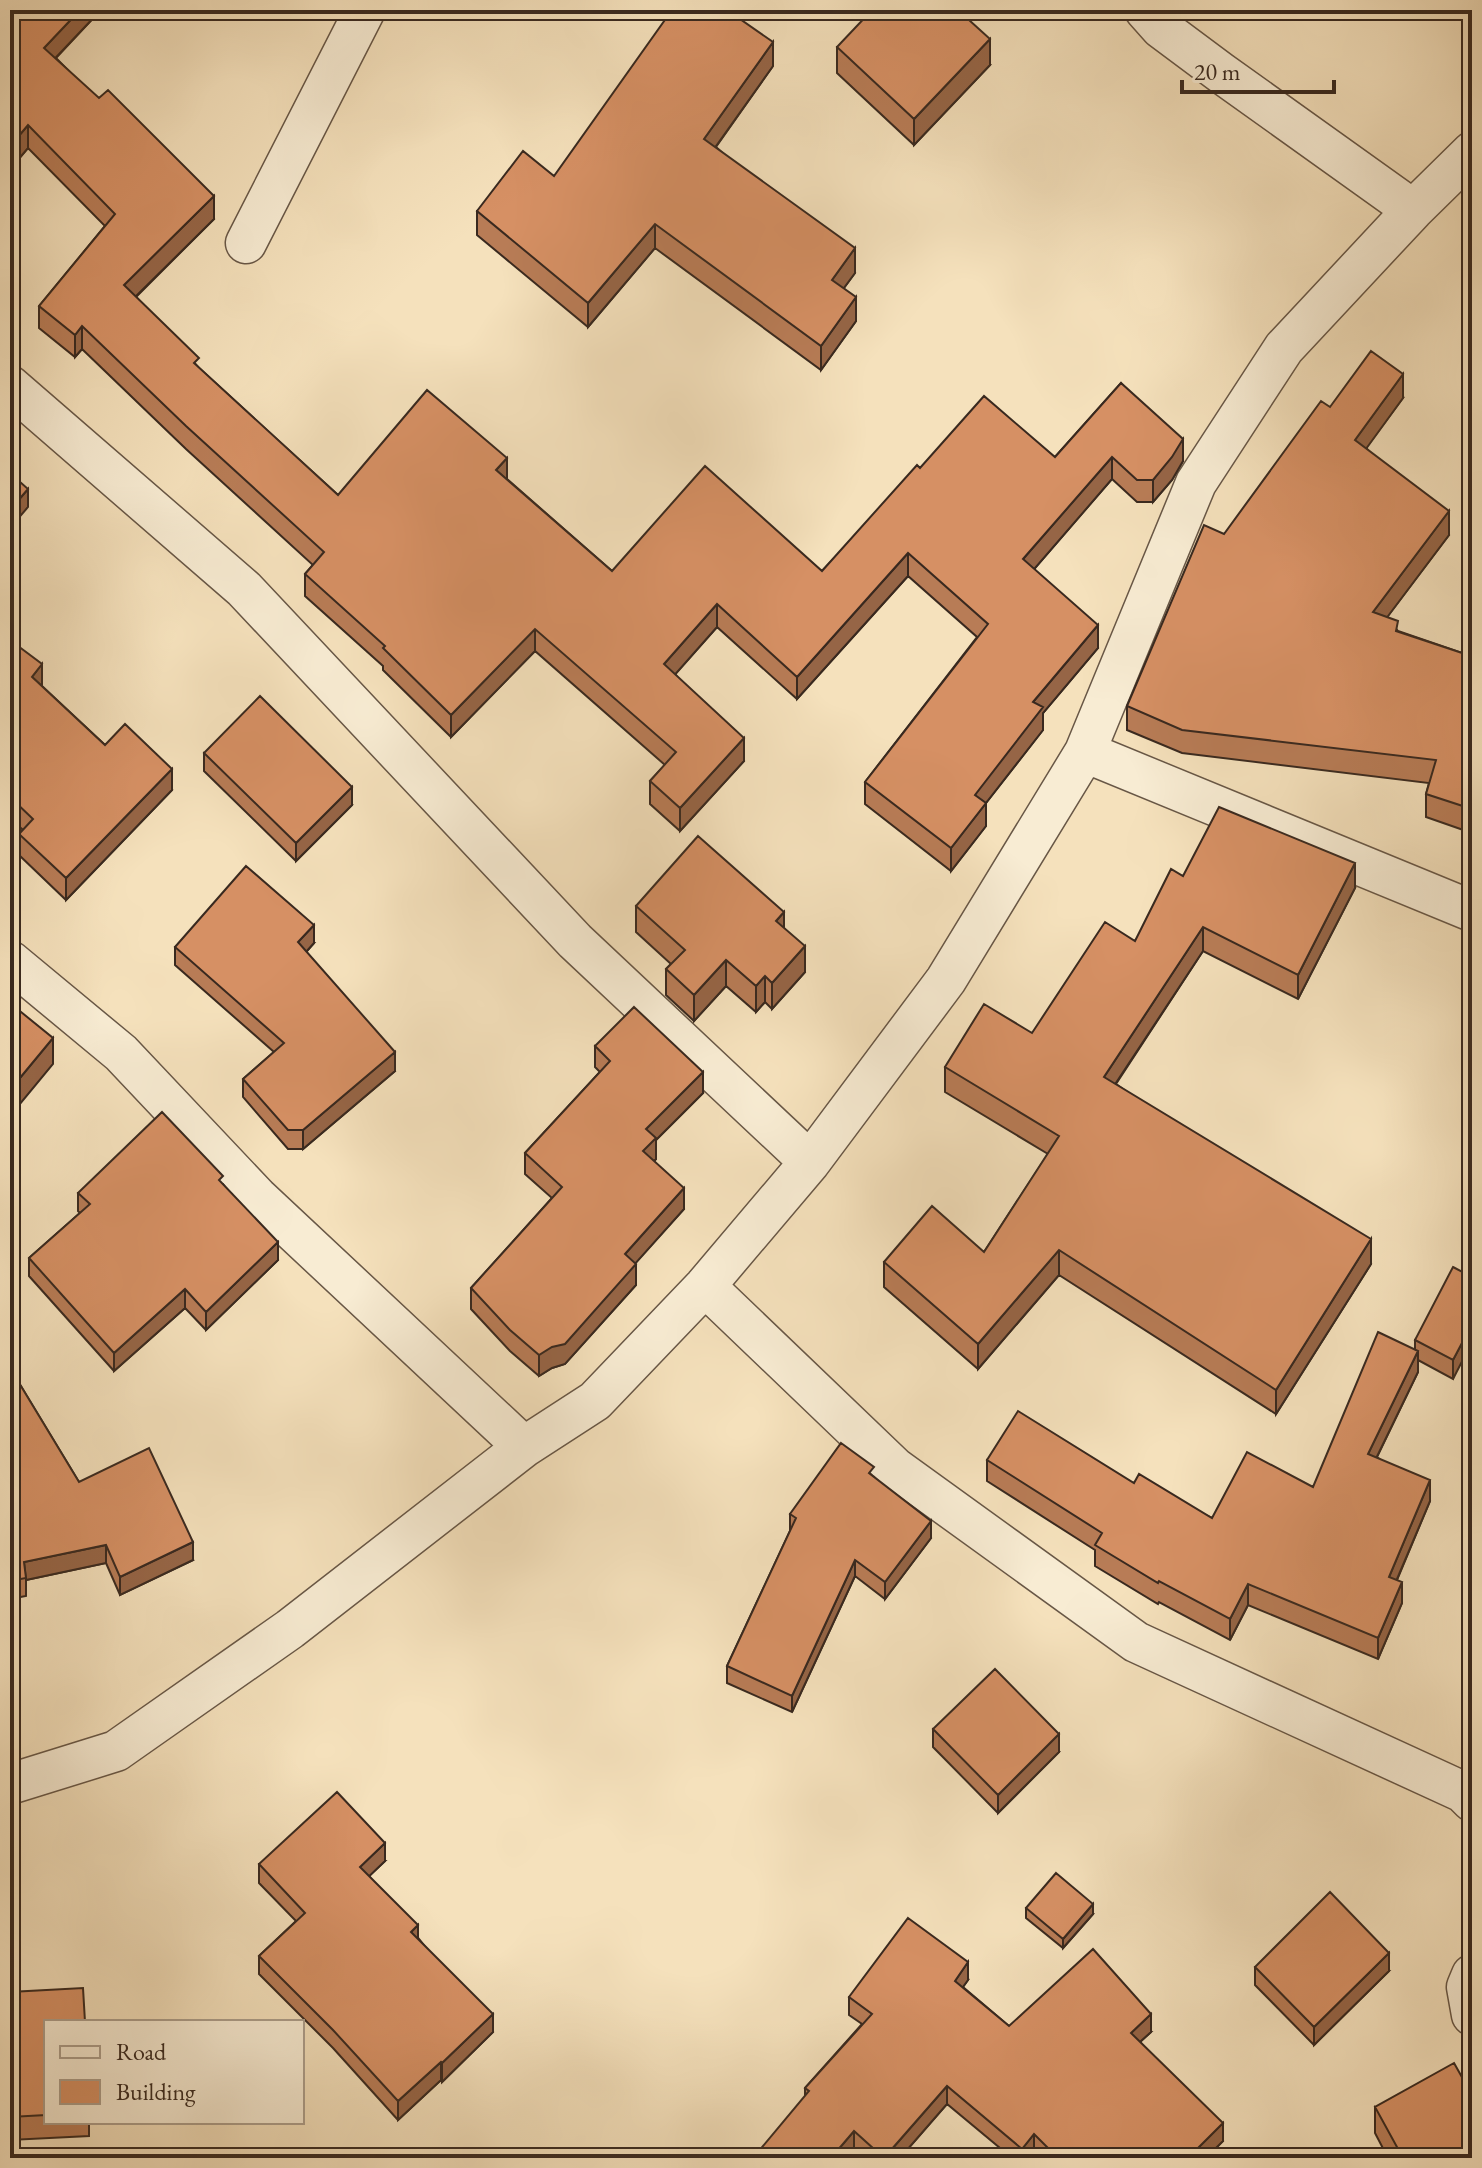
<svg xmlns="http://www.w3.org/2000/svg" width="1482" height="2168" font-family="'EB Garamond',serif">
<rect width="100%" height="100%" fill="#f5e1bc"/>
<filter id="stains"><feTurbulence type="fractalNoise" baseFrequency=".0025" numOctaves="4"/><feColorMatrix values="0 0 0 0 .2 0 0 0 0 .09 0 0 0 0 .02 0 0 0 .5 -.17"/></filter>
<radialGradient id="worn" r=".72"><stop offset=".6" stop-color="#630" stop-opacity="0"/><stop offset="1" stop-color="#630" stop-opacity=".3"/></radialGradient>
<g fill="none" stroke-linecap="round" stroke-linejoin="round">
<defs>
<path id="minor" d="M1145 10 1161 28 1220 72 1413 210
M246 243 365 10
M10 386 244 589 575 941 810 1162
M1085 752 1472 911
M10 961 121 1053 257 1197 524 1447
M705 1286 895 1468 1136 1642 1463 1792 1472 1801
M10 1784 116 1751 290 1629 524 1447 595 1401 705 1286 810 1162 946 980 1085 752 1196 483 1284 348 1413 210 1472 152
M1472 1975 1467 1987 1472 2015"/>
</defs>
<use href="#minor" stroke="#685746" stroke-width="43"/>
<use href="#minor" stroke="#f8ecd3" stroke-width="40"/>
</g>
<path fill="#b87c56" stroke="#39291f" stroke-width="2" d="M10 10H98V13L56 58 214 219 136 297 199 368 338 495 507 479 612 571H822L920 468 1055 457 1121 383 1183 461 1172 480 1153 502H1137L1112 479 1034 569 1098 648 1043 713V730L986 803V826L951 871 865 804V782L977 637 908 576 797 699 717 627 675 674 744 761 680 831 650 804V781L665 765 535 651 451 737 383 670V666L305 596V574L313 565 186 449 82 349 75 357 39 328V306L105 226 28 148 12 167 10 165Z
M837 47 990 65 914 145 837 73Z
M773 66 716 147 855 273 844 288 856 321 821 370 655 248 588 327 477 235V211L554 176Z
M1403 398 1366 448 1449 535 1387 617 1398 631 1465 654 1472 637V833L1426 817V794L1429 783 1182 753 1127 730V706L1330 407Z
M10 640 42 686 105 745 172 790 66 900 19 855V834L23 830 10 818Z
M204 753 352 805 296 861 204 771Z
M1183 876 1355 888 1298 999 1203 951 1116 1084 1371 1264 1276 1414 1059 1275 978 1369 884 1287V1262L984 1252 1048 1154 945 1092V1067L1032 1033 1135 941Z
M636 906 784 928 805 972 772 1009 765 1002 756 1012 726 986 694 1021 666 995V969L671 964 636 932Z
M314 943 306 952 395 1071 303 1149H288L243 1097V1079L274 1052 175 965V947Z
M595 1046 703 1093 656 1140V1159L654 1161 684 1209 635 1263 636 1285 565 1364 552 1368 539 1376 510 1351 471 1309V1288L552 1198 525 1174V1153L600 1072 595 1067Z
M223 1184 278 1260 206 1330 185 1308 114 1371 29 1276V1258L80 1213 78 1211V1193Z
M1472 1277 1453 1379 1418 1360V1372L1377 1457 1430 1501 1397 1580 1402 1603 1378 1659 1248 1605 1230 1640 1159 1602 1158 1604 1095 1566V1550L987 1481V1460L1134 1483 1212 1518 1313 1487 1415 1349V1340Z
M10 1368 79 1482 193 1560 120 1595 106 1563 26 1580V1596L10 1599Z
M874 1477 931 1538 885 1599 855 1576 792 1712 727 1683V1666L790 1531V1514Z
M933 1729 1059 1752 998 1813 933 1747Z
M385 1861 369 1876 493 2032 442 2082 441 2080 398 2120 333 2048 259 1974V1956L296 1921 259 1883V1864Z
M1026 1908 1093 1914 1063 1948 1026 1918Z
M1255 1967 1389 1971 1314 2045 1255 1985Z
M968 1980 963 1987 1009 2026 1151 2032 1140 2042 1223 2141 1206 2158H1041L1034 2152 1029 2158H1012L947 2104 900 2158H864L854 2149 805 2095V2088L862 2024 849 2015V1997Z
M10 1992 46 2022V2122H89V2136L10 2140Z
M1375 2107 1472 2158H1388L1375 2133Z"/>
<path fill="#966546" stroke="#39291f" stroke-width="2" d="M80 10H98V13L44 70V48Z
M990 39V65L914 145V119Z
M773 42V66L704 163V139Z
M28 125V148L12 167V144Z
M214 196V219L124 308V285Z
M655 224V248L588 327V303Z
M855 248V273L832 304V280Z
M856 297V321L821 370V346Z
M82 326V349L75 357V335Z
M1403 374V398L1355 464V440Z
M1183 439V461L1172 480 1153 502V480Z
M1112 457V479L1023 582V559Z
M507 458V480L496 470Z
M28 489V507L10 528V510Z
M1449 511V535L1373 636V612Z
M908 553V576L797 699V677Z
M717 604V627L664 687V664Z
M1098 625V648L1043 713V730L975 817V795L1033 702Z
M535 629V651L451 737V715Z
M42 664V686L32 677Z
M744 738V761L680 831V808Z
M172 769V790L66 900V878Z
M352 787V805L296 861V843Z
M986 803V826L951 871V848Z
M1355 863V888L1298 999V975Z
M784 912V938L776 921Z
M314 925V943L298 961V942Z
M1203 927V951L1104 1101V1077Z
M805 946V972L772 1009V983Z
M726 960V986L694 1021V995Z
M765 976V1002L756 1012V986Z
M53 1038V1064L10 1116V1090Z
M395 1052V1071L303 1149V1130Z
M703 1072V1093L656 1140V1159L643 1172V1151L646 1129Z
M684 1188V1209L625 1275V1254Z
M1371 1239V1264L1276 1414V1390Z
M278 1242V1260L206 1330V1312Z
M1059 1250V1275L978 1369V1344Z
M636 1264V1285L565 1364 552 1368 539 1376V1355Z
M185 1289V1308L114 1371V1353Z
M1472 1324V1342L1453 1379V1360Z
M1418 1351V1372L1368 1475V1454Z
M1430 1480V1501L1389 1598V1577Z
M931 1521V1538L885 1599V1582Z
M193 1542V1560L120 1595V1577Z
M106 1545V1563L26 1580 24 1562Z
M855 1560V1576L792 1712V1696Z
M1402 1582V1603L1378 1659V1638Z
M1248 1584V1605L1230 1640V1619Z
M1059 1734V1752L998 1813V1795Z
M385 1843V1861L360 1885V1867Z
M1093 1904V1914L1063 1948V1939Z
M418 1925V1943L411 1932Z
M1389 1953V1971L1314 2045V2027Z
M968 1962V1980L955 1998V1981Z
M493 2014V2032L442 2082V2063Z
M1151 2014V2032L1131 2050V2033Z
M441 2062V2080L398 2120V2101Z
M947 2086V2104L900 2158H884Z
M1223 2123V2141L1206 2158H1188Z
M854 2131V2149L846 2158H831Z
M1034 2134V2152L1029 2158H1022V2149Z"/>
<path fill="#d69064" stroke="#39291f" stroke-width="2" d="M10 10H80L44 48 99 98 108 90 214 196 124 285 199 358 194 363 338 495 427 390 507 458 496 470 612 571 705 466 822 571 917 465 920 468 984 396 1055 457 1121 383 1183 439 1172 457 1153 480H1137L1112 457 1023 559 1098 625 1033 702 1043 707 975 795 986 803 951 848 865 782 988 624 908 553 797 677 717 604 664 664 744 738 680 808 650 781 676 752 535 629 451 715 383 648 385 646 305 574 324 552 186 426 82 326 75 335 39 306 115 214 28 125 12 144 10 143Z
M672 10H727L773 42 704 139 855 248 832 280 856 297 821 346 655 224 588 303 477 211 523 151 554 176Z
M872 10H958L990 39 914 119 837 47Z
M1371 351 1403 374 1355 440 1449 511 1373 612 1398 621 1396 631 1465 654 1472 637V809L1426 794 1436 760 1182 730 1127 706 1204 525 1224 534 1321 401 1330 407Z
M10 473 28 489 10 510Z
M10 640 42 664 32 677 105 745 125 724 172 769 66 878 19 834 33 819 10 797Z
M260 696 352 787 296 843 204 753Z
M1219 807 1355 863 1298 975 1203 927 1104 1077 1371 1239 1276 1390 1059 1250 978 1344 884 1262 932 1206 984 1252 1059 1136 945 1067 984 1004 1032 1033 1105 922 1135 941 1171 869 1183 876Z
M698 836 784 912 776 921 805 946 772 983 765 976 756 986 726 960 694 995 666 969 685 950 636 906Z
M246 866 314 925 298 942 395 1052 303 1130H288L243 1079 284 1043 175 947Z
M10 1003 53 1038 10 1090Z
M634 1007 703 1072 646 1129 656 1138 643 1151 684 1188 625 1254 636 1264 565 1344 552 1347 539 1355 510 1330 471 1288 562 1187 525 1153 610 1061 595 1046Z
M162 1112 223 1176 219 1180 278 1242 206 1312 185 1289 114 1353 29 1258 90 1204 78 1193Z
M1453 1267 1472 1277V1324L1453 1360 1415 1340Z
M1378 1332 1418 1351 1368 1454 1430 1480 1389 1577 1402 1582 1378 1638 1248 1584 1230 1619 1159 1581 1158 1583 1095 1545 1102 1533 987 1460 1018 1411 1134 1483 1139 1474 1212 1518 1247 1452 1313 1487Z
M10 1368 79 1482 149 1448 193 1542 120 1577 106 1545 24 1562 26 1578 10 1581Z
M841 1443 874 1467 869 1473 931 1521 885 1582 855 1560 792 1696 727 1666 796 1518 790 1514Z
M995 1669 1059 1734 998 1795 933 1729Z
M337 1792 385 1843 360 1867 418 1925 411 1932 493 2014 442 2063 441 2062 398 2101 333 2030 259 1956 305 1913 259 1864Z
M1056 1873 1093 1904 1063 1939 1026 1908Z
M1330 1892 1389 1953 1314 2027 1255 1967Z
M908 1918 968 1962 955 1981 1009 2026 1093 1949 1151 2014 1131 2033 1223 2123 1188 2158H1058L1034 2134 1022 2149 947 2086 884 2158 854 2131 831 2158H753L809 2091 805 2088 872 2014 849 1997Z
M83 1988 85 2022H46V2115L10 2117V1992Z
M1454 2063 1472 2095V2158H1403L1375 2107Z"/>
<rect width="1482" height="2168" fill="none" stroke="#f5e1bc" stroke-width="40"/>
<rect x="12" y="12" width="1458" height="2144" fill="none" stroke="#39291f" stroke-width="4"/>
<rect x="20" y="20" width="1442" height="2128" fill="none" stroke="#39291f" stroke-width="2"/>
<rect x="44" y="2020" width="260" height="104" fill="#f8ecd3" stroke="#ac9e8b" stroke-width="2"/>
<rect x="60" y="2046" width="40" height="12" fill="#f8ecd3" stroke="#ac9e8b" stroke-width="2"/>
<text x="116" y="2060" font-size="24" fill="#39291f">Road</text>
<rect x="60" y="2080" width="40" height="24" fill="#d69064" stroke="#ac9e8b" stroke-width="2"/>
<text x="116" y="2100" font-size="24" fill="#39291f">Building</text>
<path d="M1182 80v12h152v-12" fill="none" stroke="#39291f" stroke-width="4"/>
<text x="1194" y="80" font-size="24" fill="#39291f" stroke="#f8ecd3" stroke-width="6" paint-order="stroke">20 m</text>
<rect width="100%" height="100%" filter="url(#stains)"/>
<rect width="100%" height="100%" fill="url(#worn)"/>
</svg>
